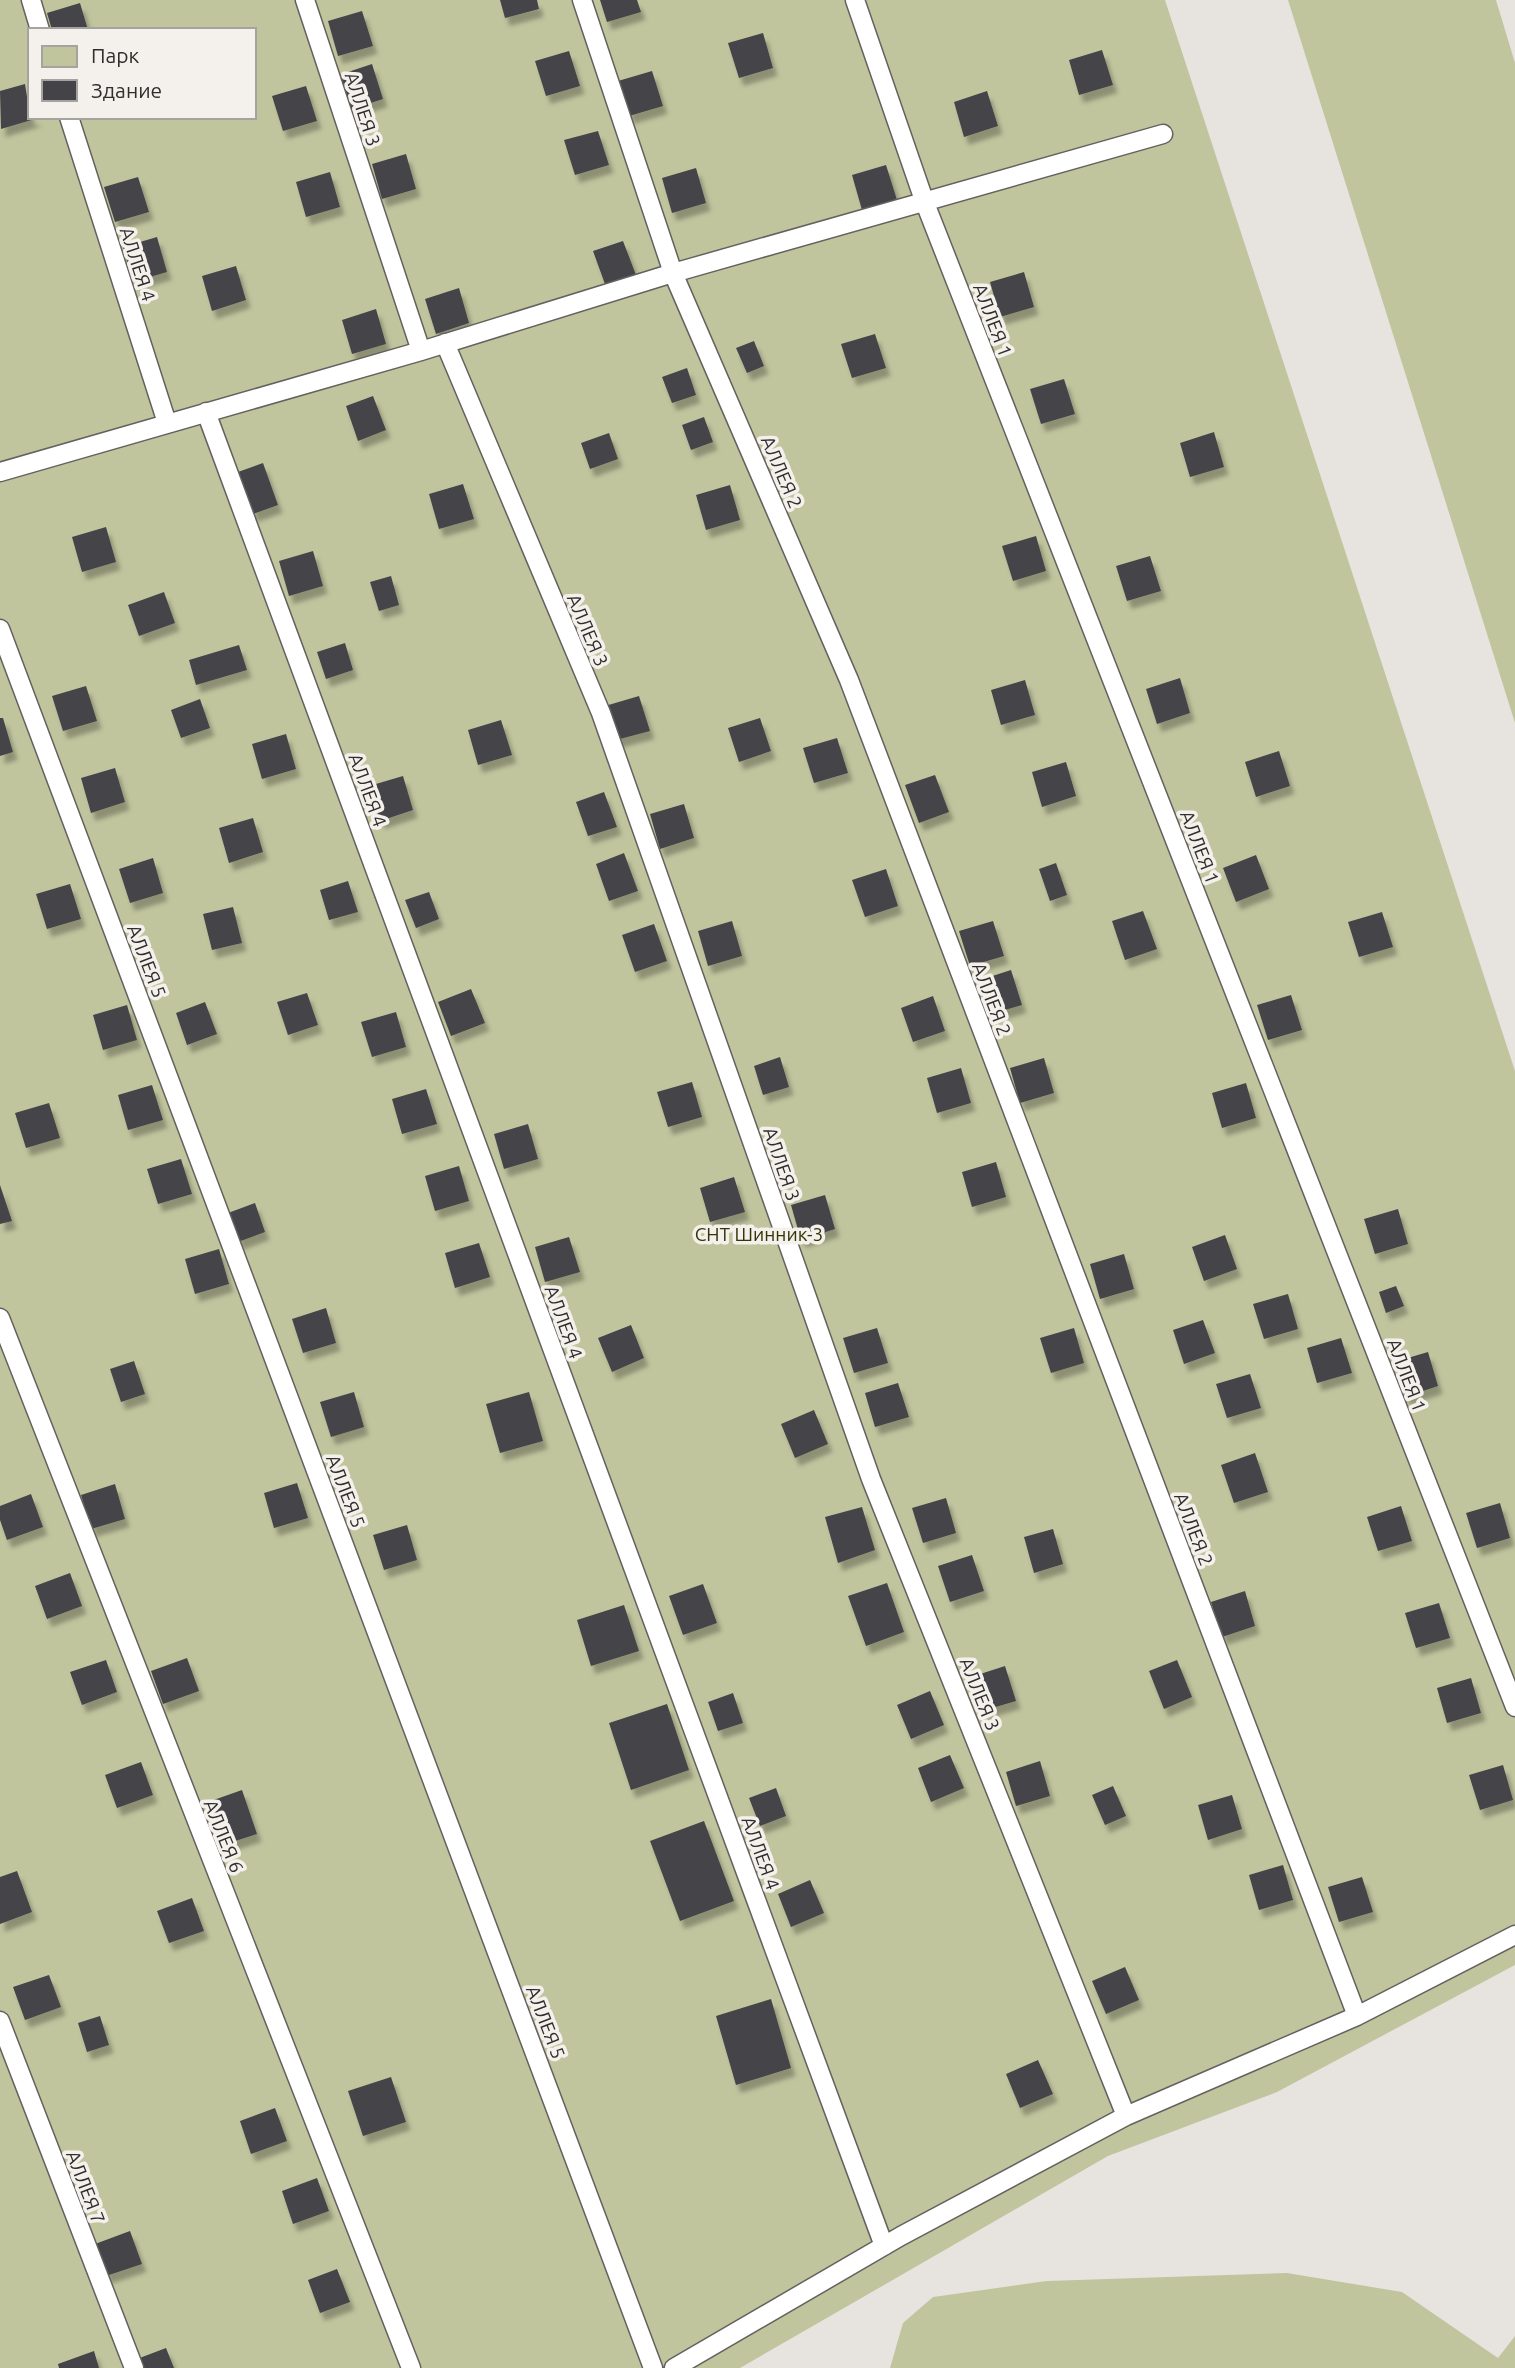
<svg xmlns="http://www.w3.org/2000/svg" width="1515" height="2368" font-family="Ubuntu,sans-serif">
<defs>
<filter id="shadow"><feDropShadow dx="4.5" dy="8" stdDeviation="2" flood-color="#0004"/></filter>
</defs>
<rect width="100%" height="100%" fill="#e7e4e0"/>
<path fill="#c1c59e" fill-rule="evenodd" d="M0 0H1165L1515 1071V1965L1277 2092 1108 2156 740 2368H0ZM30 30H254V117H30Z
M1288 0H1496L1515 63V723Z
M1287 2273 1402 2292 1498 2358 1515 2336V2368H890L903 2323 933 2297 1047 2281Z"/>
<path fill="#444448" filter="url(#shadow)" d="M500 0H537L539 9 505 18Z
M600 0H637L641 12 607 22Z
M80 3 88 30H52L47 13Z
M362 11 373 46 338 56 328 21Z
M763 33 773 68 739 78 728 43Z
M1102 50 1113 85 1079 95 1069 60Z
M569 51 580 86 546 96 535 61Z
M372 64 383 99 349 110 339 75Z
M652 71 663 106 629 116 618 81Z
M25 84 30 117 38 118 1 129 0 91Z
M306 86 317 121 283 131 272 96Z
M987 91 998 126 964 137 954 102Z
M598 131 609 165 575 175 564 140Z
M406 154 416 189 382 199 372 164Z
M886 165 897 200 862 210 852 175Z
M696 168 706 203 672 213 662 178Z
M330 172 340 207 306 217 296 182Z
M138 177 149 212 115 222 104 187Z
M157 237 167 272 133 282 123 247Z
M623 241 636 275 605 284 593 251Z
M236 266 246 300 212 311 202 276Z
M1024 272 1034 307 1000 317 990 282Z
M459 288 469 323 436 334 425 299Z
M376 309 386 344 352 354 342 320Z
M875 334 886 368 852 378 841 344Z
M754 341 764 366 747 373 736 348Z
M687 368 696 395 672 403 662 377Z
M1064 379 1075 414 1041 424 1030 389Z
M373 396 386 430 358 441 346 406Z
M704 417 713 442 691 450 682 425Z
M1214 432 1224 467 1190 477 1180 443Z
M609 433 618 459 590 469 581 443Z
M263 463 278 505 253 514 238 472Z
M463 484 474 519 439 529 429 494Z
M730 485 740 520 706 530 696 495Z
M106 527 116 562 82 572 72 537Z
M1036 536 1046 571 1013 581 1002 546Z
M313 551 323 586 289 596 279 561Z
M1150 556 1161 591 1127 601 1116 566Z
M391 576 399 605 379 611 370 582Z
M164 592 175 623 139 636 128 605Z
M345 643 353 670 326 679 317 652Z
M239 645 247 670 196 685 189 660Z
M1180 678 1190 713 1157 724 1146 689Z
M1025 680 1035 715 1001 725 991 690Z
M86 686 97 721 63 731 52 696Z
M639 696 650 731 616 740 605 706Z
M200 699 210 728 181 738 171 710Z
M0 718H3L13 752 0 756Z
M760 718 771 751 739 762 728 728Z
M501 720 512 755 478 765 468 730Z
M286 734 296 769 262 779 252 744Z
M837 738 848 773 814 783 803 748Z
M1279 751 1290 786 1256 797 1245 762Z
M1066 762 1076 796 1042 807 1032 772Z
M115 768 125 802 91 813 81 778Z
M935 775 949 812 919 823 905 785Z
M403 776 413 810 380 821 369 786Z
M604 792 617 827 588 836 576 802Z
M684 804 694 838 660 849 650 814Z
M253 818 263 852 229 863 219 828Z
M624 853 638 891 609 901 596 864Z
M1256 855 1269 889 1236 902 1223 868Z
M153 858 163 893 130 903 119 869Z
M1056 863 1067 895 1050 901 1039 869Z
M886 869 898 906 865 917 852 880Z
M348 881 358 912 329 920 320 890Z
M70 884 81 919 47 929 36 894Z
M429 892 439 919 416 928 405 900Z
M233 907 242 943 212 950 203 914Z
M1143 911 1157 949 1125 960 1112 921Z
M1382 912 1393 947 1359 957 1348 922Z
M732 921 742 956 708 966 698 931Z
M993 921 1004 956 970 966 959 931Z
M654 924 667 961 635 972 622 935Z
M1011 970 1022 1005 988 1015 977 981Z
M471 989 485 1023 451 1036 438 1002Z
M307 993 318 1025 288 1035 277 1002Z
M1291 995 1302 1030 1268 1040 1257 1005Z
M933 996 945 1031 913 1042 901 1008Z
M205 1002 217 1034 187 1045 176 1013Z
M127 1005 137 1040 103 1050 93 1015Z
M396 1012 406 1047 372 1057 361 1022Z
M780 1057 789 1087 763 1095 754 1066Z
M1044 1058 1054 1093 1020 1103 1010 1068Z
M961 1068 971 1103 937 1113 927 1078Z
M692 1082 702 1117 668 1127 657 1092Z
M1246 1083 1256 1118 1222 1128 1212 1093Z
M152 1085 163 1120 128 1130 118 1095Z
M426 1089 437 1124 402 1134 392 1099Z
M49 1103 60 1138 26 1148 15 1113Z
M528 1124 538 1159 504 1169 494 1134Z
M181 1159 192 1194 158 1204 147 1169Z
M996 1162 1006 1197 972 1207 962 1172Z
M459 1166 469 1201 435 1211 425 1176Z
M734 1177 745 1212 710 1222 700 1188Z
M0 1185 12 1221 0 1224Z
M825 1195 835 1229 801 1240 791 1205Z
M255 1203 265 1232 238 1242 228 1213Z
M1398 1209 1408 1244 1375 1254 1364 1219Z
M1225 1235 1237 1269 1204 1281 1192 1247Z
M569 1237 580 1272 545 1282 535 1247Z
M479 1243 490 1277 455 1288 445 1253Z
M219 1249 229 1284 195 1294 185 1259Z
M1124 1254 1134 1289 1100 1299 1090 1264Z
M1396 1286 1404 1306 1386 1313 1379 1292Z
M1288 1294 1298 1329 1264 1339 1253 1304Z
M326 1308 336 1343 303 1353 292 1319Z
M1203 1320 1215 1353 1184 1364 1173 1330Z
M631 1325 644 1358 612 1372 598 1338Z
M877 1328 888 1363 854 1373 843 1338Z
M1074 1328 1084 1363 1051 1373 1040 1338Z
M1341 1338 1352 1373 1317 1383 1307 1348Z
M1428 1352 1438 1386 1405 1397 1394 1362Z
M134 1361 145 1394 121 1402 110 1369Z
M1250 1374 1261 1408 1227 1418 1216 1384Z
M898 1383 909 1417 875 1427 865 1393Z
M354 1392 364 1427 331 1437 320 1402Z
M529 1392 543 1441 500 1453 486 1404Z
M814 1410 828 1444 795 1458 781 1424Z
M1255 1453 1268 1492 1234 1503 1221 1465Z
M297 1483 308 1518 274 1528 264 1493Z
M115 1484 125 1519 91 1529 81 1495Z
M31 1494 43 1527 7 1540 0 1520V1506Z
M946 1498 956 1533 923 1543 912 1508Z
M1500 1503 1510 1538 1477 1548 1466 1513Z
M1401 1506 1412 1541 1378 1551 1367 1517Z
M862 1507 875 1550 838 1563 825 1517Z
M407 1525 417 1560 384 1570 373 1535Z
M1053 1529 1063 1564 1034 1573 1024 1537Z
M972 1555 984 1591 950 1602 938 1566Z
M70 1573 82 1606 47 1619 35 1586Z
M887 1583 904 1632 866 1646 848 1596Z
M703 1584 717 1623 683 1635 669 1596Z
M1245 1591 1255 1626 1222 1637 1211 1602Z
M1439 1603 1450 1638 1416 1648 1405 1613Z
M624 1605 639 1651 591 1666 577 1620Z
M187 1658 199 1691 163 1704 151 1671Z
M106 1660 117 1692 82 1705 70 1672Z
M1177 1660 1192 1697 1164 1709 1149 1671Z
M1005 1666 1016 1701 982 1711 971 1677Z
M1471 1678 1481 1713 1447 1723 1437 1688Z
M930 1691 944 1725 911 1739 897 1705Z
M733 1693 743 1723 718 1731 708 1702Z
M667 1704 689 1770 631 1790 609 1723Z
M950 1755 964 1788 931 1802 918 1768Z
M1040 1761 1050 1796 1016 1806 1006 1772Z
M141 1762 153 1795 117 1808 105 1775Z
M1503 1765 1513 1800 1480 1810 1469 1775Z
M1113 1786 1126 1816 1105 1825 1092 1795Z
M776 1788 786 1816 760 1826 749 1798Z
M242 1790 257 1834 223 1845 208 1802Z
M1232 1795 1242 1829 1208 1840 1198 1805Z
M704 1821 734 1901 680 1921 650 1841Z
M1283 1865 1293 1900 1259 1910 1249 1875Z
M17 1871 32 1912 0 1924V1877Z
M1362 1877 1373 1912 1339 1922 1328 1887Z
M810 1880 824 1913 791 1927 778 1894Z
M192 1898 204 1931 169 1943 157 1911Z
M1125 1967 1139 2000 1106 2014 1092 1981Z
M49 1975 61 2007 25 2020 13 1987Z
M771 1999 791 2068 736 2085 716 2016Z
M100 2016 109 2045 87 2052 78 2023Z
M1038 2060 1053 2094 1020 2108 1006 2074Z
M391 2077 406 2122 363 2136 348 2091Z
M275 2108 287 2141 251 2154 240 2121Z
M317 2178 329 2211 293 2224 282 2191Z
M130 2231 142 2264 106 2276 95 2244Z
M337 2269 350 2302 320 2313 308 2280Z
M166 2348 174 2368H140L137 2359Z
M94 2351 99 2368H59L58 2364Z"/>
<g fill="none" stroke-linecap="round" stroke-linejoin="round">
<defs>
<path id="lane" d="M31 0 40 30
M305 0 421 351
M582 0 673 273 849 680 1357 2016
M855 0 925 203 1515 1707
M69 117 167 423
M445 343 601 713 871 1479 1126 2116
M206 412 884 2246
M0 472 421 351 673 273 1163 134
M0 629 653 2368
M0 1318 411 2368
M0 2021 134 2368
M674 2368 901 2236 1126 2116 1357 2016 1515 1935"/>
</defs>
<use href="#lane" stroke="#64615e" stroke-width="21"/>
<use href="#lane" stroke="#fff" stroke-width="18"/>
</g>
<g text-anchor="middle" stroke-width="7" stroke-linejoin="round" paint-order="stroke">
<g font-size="19" fill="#2f2e2c" stroke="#f4f1ed">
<text transform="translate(363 109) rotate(72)" y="7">АЛЛЕЯ 3</text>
<text transform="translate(138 264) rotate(72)" y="7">АЛЛЕЯ 4</text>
<text transform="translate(993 320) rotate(69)" y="7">АЛЛЕЯ 1</text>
<text transform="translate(782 472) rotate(67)" y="7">АЛЛЕЯ 2</text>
<text transform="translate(588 630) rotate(67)" y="7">АЛЛЕЯ 3</text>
<text transform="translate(368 790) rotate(70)" y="7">АЛЛЕЯ 4</text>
<text transform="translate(1200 847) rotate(69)" y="7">АЛЛЕЯ 1</text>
<text transform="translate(147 961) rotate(69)" y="7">АЛЛЕЯ 5</text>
<text transform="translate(992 999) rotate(69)" y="7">АЛЛЕЯ 2</text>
<text transform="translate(782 1164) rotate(71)" y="7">АЛЛЕЯ 3</text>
<text transform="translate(564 1322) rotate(70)" y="7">АЛЛЕЯ 4</text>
<text transform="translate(1407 1375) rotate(69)" y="7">АЛЛЕЯ 1</text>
<text transform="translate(346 1491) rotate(69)" y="7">АЛЛЕЯ 5</text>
<text transform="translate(1194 1529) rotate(69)" y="7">АЛЛЕЯ 2</text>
<text transform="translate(980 1694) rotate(68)" y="7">АЛЛЕЯ 3</text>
<text transform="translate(224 1836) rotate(68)" y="7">АЛЛЕЯ 6</text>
<text transform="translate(761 1853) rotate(70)" y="7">АЛЛЕЯ 4</text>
<text transform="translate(546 2022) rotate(69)" y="7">АЛЛЕЯ 5</text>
<text transform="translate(86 2187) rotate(69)" y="7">АЛЛЕЯ 7</text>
</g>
<g font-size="19" fill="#333506" stroke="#f4f1ed">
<text x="759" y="1241">СНТ Шинник-3</text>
</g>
</g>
<rect x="28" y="28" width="228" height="91" fill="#f4f1ed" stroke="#a5a3a0" stroke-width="2"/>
<rect x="42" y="46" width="35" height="21" fill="#c1c59e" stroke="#a5a3a0" stroke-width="2"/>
<text x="91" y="63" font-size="21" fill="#2f2e2c">Парк</text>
<rect x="42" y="80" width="35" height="21" fill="#444448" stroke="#a5a3a0" stroke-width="2"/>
<text x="91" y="98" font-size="21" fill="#2f2e2c">Здание</text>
</svg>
